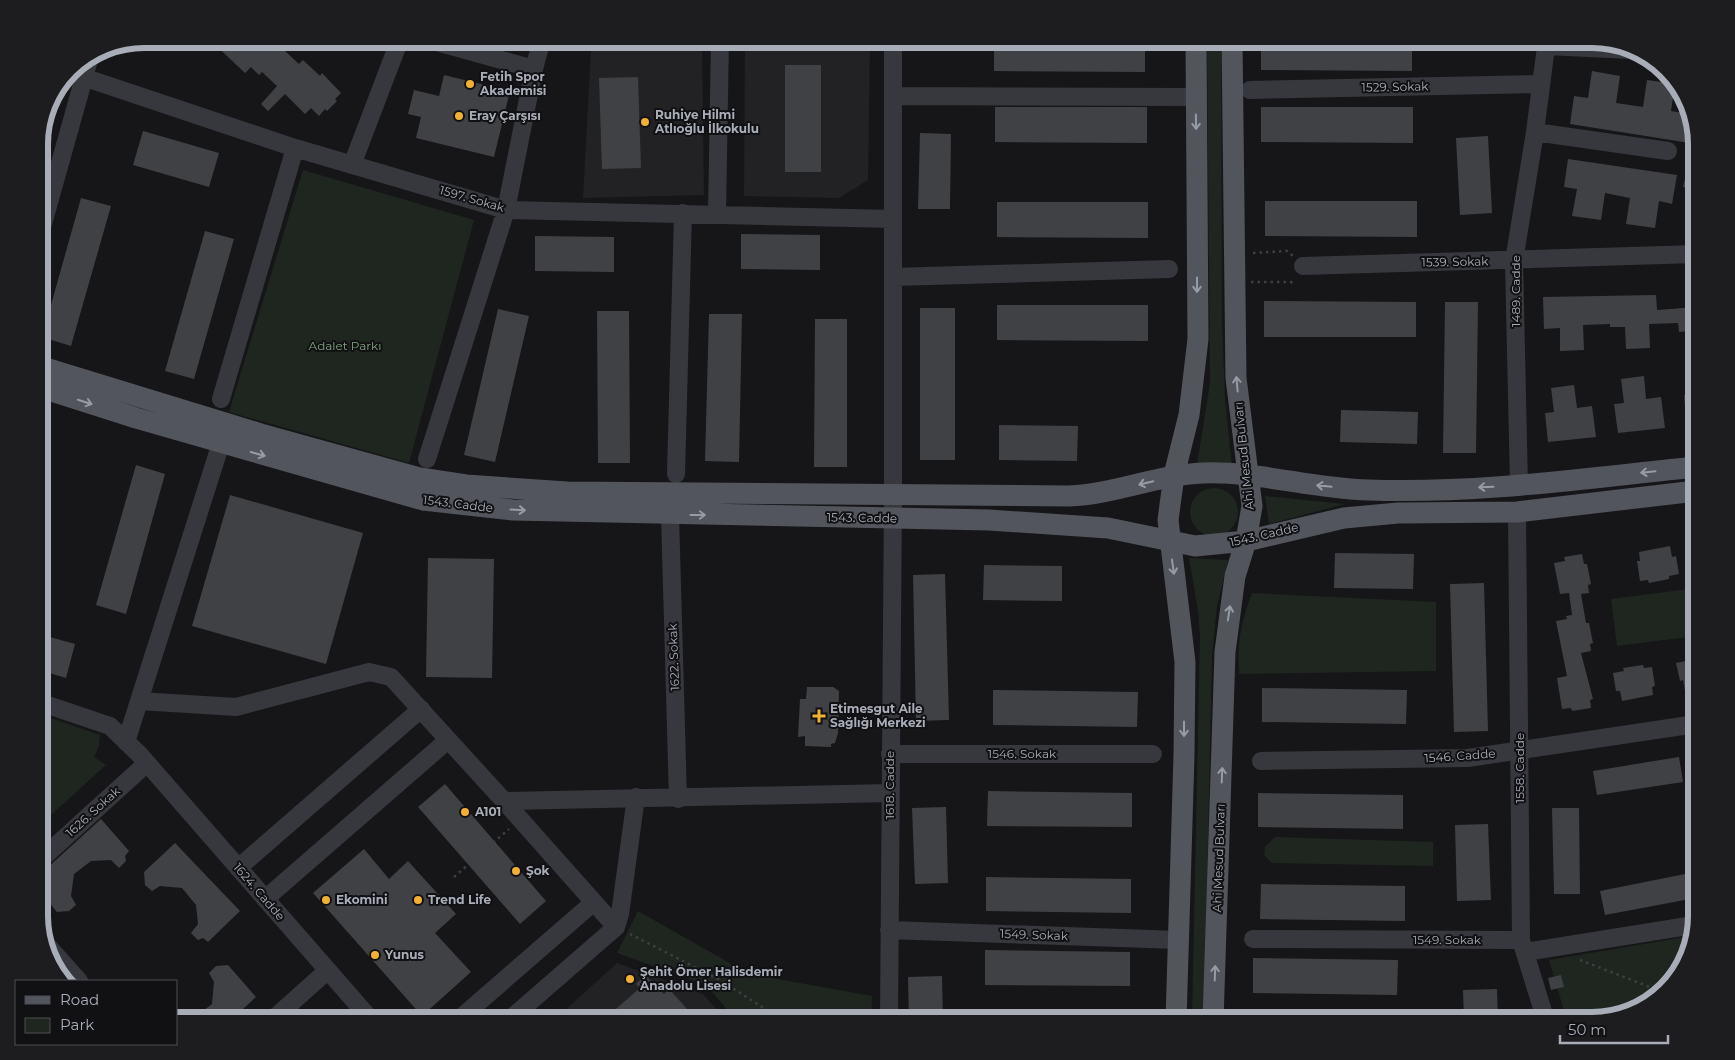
<svg xmlns="http://www.w3.org/2000/svg" width="1735" height="1060" font-family="Montserrat,sans-serif">
<rect width="100%" height="100%" fill="#161618"/>
<path fill="#222225" d="M745 39H870L868 180 839 198 744 196Z
M702 48 704 195 583 198 591 49Z
M617 963 703 994 727 1021H553Z"/>
<path fill="#1e261f" d="M1207 39H1221L1222 322 1225 399 1232 467 1197 465 1210 383Z
M303 170 474 220 409 463 229 412Z
M1190 512a24 24 0 1 1 48 0a24 24 0 1 1-48 0Z
M1265 496 1345 504 1269 524Z
M1189 558 1228 560 1217 606 1212 657 1204 1021H1192L1200 635 1198 611Z
M1696 588V636L1617 646 1611 599Z
M1252 593 1436 602V671L1239 674C1237 642 1241 622 1252 593Z
M39 714 100 735 99 746 94 757 106 765 39 826Z
M1275 837 1433 842V866L1272 863 1264 855 1265 847Z
M638 911 749 974 872 996 871 1021H737L706 985 617 953Z
M1691 936 1682 969 1644 1007 1591 1021H1567L1549 960Z"/>
<path fill="#404145" d="M209 39H272L299 64 303 60 320 76 322 73 341 93 335 99 337 101 327 111 325 109 319 116 311 108 305 114 285 94 268 111 261 104 277 86 262 72 259 75 251 67 245 73Z
M917 39H949V51L917 50Z
M994 39H1145V72L994 71Z
M1261 39H1412V71L1261 70Z
M1482 39H1514L1515 50 1483 51Z
M785 65H821V172H785Z
M1592 71 1620 76 1616 103 1643 107 1647 80 1675 84 1671 111 1689 114 1696 144 1570 124 1574 96 1588 98Z
M444 75 510 91 494 157 416 138 421 117 408 114 414 90 439 96Z
M638 77 641 168 602 169 599 78Z
M995 107H1147V143L995 142Z
M1261 107H1413V143L1261 142Z
M143 131 219 153 209 187 133 165Z
M920 133 951 134 950 209H918Z
M1488 136 1492 213 1460 215 1456 138Z
M1691 152H1696V190L1683 187Z
M1568 159 1677 175 1672 204 1659 201 1655 228 1626 224 1630 198 1605 193 1601 220 1572 216 1577 189 1564 187Z
M81 198 111 206 71 346 42 337Z
M1265 201H1417V237L1265 236Z
M997 202H1148V238L997 237Z
M205 231 234 239 194 379 165 371Z
M741 234 820 235V270L741 269Z
M535 236 614 237V272L535 271Z
M1656 295 1657 310 1696 307V330L1679 332 1678 323 1649 324 1650 348 1626 349 1625 327H1610V324L1583 325 1584 350 1560 351V328L1544 329 1543 297Z
M1264 301 1416 302V337H1264Z
M1445 302H1478L1476 453H1443Z
M997 305H1148V341L997 340Z
M920 308H955V460H920Z
M498 309 529 316 495 462 464 455Z
M597 311H629L630 463H598Z
M709 314H742L739 462 705 461Z
M815 319H847V467H814Z
M1644 376 1646 399 1661 397 1665 428 1618 433 1614 404 1624 403 1621 379Z
M1574 385 1577 408 1592 406 1596 437 1548 442 1545 413 1554 412 1551 388Z
M1684 395H1696V434H1687Z
M1341 410 1418 412 1417 444 1340 442Z
M999 425 1078 426 1077 461 999 460Z
M136 465 165 474 126 614 96 605Z
M230 495 363 533 326 664 192 626Z
M1670 546 1672 557 1676 556 1679 574 1669 576V579L1649 583 1648 580 1640 581 1637 561H1640L1639 552Z
M1335 553 1414 554 1413 589 1334 588Z
M1582 554 1584 564H1587L1591 584 1588 585 1589 593 1581 594 1586 623H1589L1593 643 1590 644 1591 651 1581 653 1593 699 1590 700 1591 708 1572 711 1571 708 1562 709 1557 678 1567 676 1556 621 1567 619 1566 616 1572 615 1569 593 1560 594 1554 563 1565 561 1564 557Z
M428 558 494 559 492 678 426 677Z
M984 565 1062 566V601L983 600Z
M945 574 949 720 916 721 913 575Z
M1484 583 1488 731 1454 732 1450 584Z
M39 634 75 644 66 678 39 670Z
M1696 659V689L1685 691 1683 680 1680 681 1676 663Z
M1643 665 1644 668 1652 667 1655 686 1652 687 1653 695 1622 701 1620 691H1616L1613 673 1624 671 1623 668Z
M807 687H833L839 691 838 733 835 743 831 744V747L805 746V736L798 737 800 699H806Z
M1262 688 1407 690 1406 724 1262 722Z
M993 690 1138 692 1137 727 993 725Z
M1679 757 1683 782 1597 795 1593 771Z
M445 784 546 901 520 924 418 807Z
M988 791 1132 793V827L987 826Z
M1258 793 1403 795V829L1258 827Z
M946 807 948 883 915 884 912 808Z
M1552 808H1579L1580 894H1554Z
M101 819 129 851 125 856 126 861 119 868 111 860 91 861 74 874 71 896 76 905 69 911 57 912 39 890V871L46 869Z
M1488 824 1491 900 1457 901 1455 825Z
M175 843 240 911 208 942 203 938 198 940 191 933 198 924 196 905 182 888 160 886 152 891 145 885 144 872Z
M364 849 389 879 408 861 456 914 435 933 471 972 422 1016 313 893Z
M1685 874 1690 899 1605 915 1600 891Z
M986 877 1131 879V913L986 911Z
M1261 884 1405 886V921L1260 919Z
M985 950 1130 952V986L985 985Z
M1253 958 1398 960 1397 995 1253 993Z
M228 965 256 997 230 1021H190L212 1004 214 982 209 973 216 966Z
M645 975 664 994 669 989 698 1021H602L640 988 636 984Z
M1561 975 1564 987 1551 990 1548 978Z
M942 976 943 1021H909L908 977Z
M1497 989 1498 1021H1464L1463 990Z"/>
<g fill="none" stroke-linecap="round" stroke-linejoin="round">
<path stroke="#3d3f44" stroke-width="2.5" stroke-dasharray="2.5 4" stroke-linecap="butt" d="M1253 253 1287 251 1293 256
M1251 282H1292L1294 279
M454 877 509 829
M630 934 720 980 784 1021
M1580 960 1660 991"/>
<path stroke="#37383d" stroke-width="18" d="M426 39 534 69
M1546 46 1631 50
M68 72 295 148 506 210 893 219
M1250 90 1540 84
M893 96 1196 97
M1535 132 1668 151
M352 165 400 39
M717 214 720 39
M39 238 90 56
M1303 266 1696 254
M893 277 1169 269
M221 399 295 148
M427 459 506 210 534 69 542 39
M676 474 683 213
M1519 486 1514 261 1535 132 1547 39
M1517 512 1521 940 1546 1021
M670 515 678 799
M139 701 236 707 369 672 391 677 504 801 890 793
M39 702 110 726 140 755 372 1021
M126 742 221 443
M890 754H1153
M1261 761 1468 758 1696 724
M504 801 616 927
M39 861 147 763
M238 868 421 709
M265 899 448 740
M889 930 1179 940
M1253 939 1521 940
M45 943 79 981
M1525 952 1694 925
M271 1021 327 971
M457 1021 594 902
M508 1021 616 927 620 914 636 797
M889 1021 893 494V39"/>
<path stroke="#53555c" stroke-width="21" d="M39 366 261 434 420 478 466 485 567 492 1069 496C1115 494 1157 475 1203 473 1258 471 1313 489 1368 490 1478 494 1587 478 1696 467
M39 387 136 418 423 500 513 510 989 520 1108 528 1195 546 1246 541 1344 518 1398 513 1517 512 1696 491
M1176 1021 1184 755 1185 662 1168 520 1174 475 1189 415 1198 339 1196 39
M1213 1021 1225 652 1235 576 1246 541 1252 506 1236 378 1232 39"/>
</g>
<defs><path id="oneway-shaft" d="M-6 0H5M1.5-3L5.5 0L1.5 3" fill="none" stroke-width="1.6" stroke-linecap="round" stroke-linejoin="round" transform="scale(1.25)"/></defs>
<g stroke="#979ba6">
<use href="#oneway-shaft" transform="translate(1196 122) rotate(89)"/>
<use href="#oneway-shaft" transform="translate(1197 285) rotate(90)"/>
<use href="#oneway-shaft" transform="translate(1237 384) rotate(-95)"/>
<use href="#oneway-shaft" transform="translate(85 402) rotate(18)"/>
<use href="#oneway-shaft" transform="translate(258 454) rotate(16)"/>
<use href="#oneway-shaft" transform="translate(1648 472) rotate(174)"/>
<use href="#oneway-shaft" transform="translate(1146 483) rotate(167)"/>
<use href="#oneway-shaft" transform="translate(1324 486) rotate(-174)"/>
<use href="#oneway-shaft" transform="translate(1486 487) rotate(178)"/>
<use href="#oneway-shaft" transform="translate(518 510) rotate(3)"/>
<use href="#oneway-shaft" transform="translate(698 515)"/>
<use href="#oneway-shaft" transform="translate(1173 567) rotate(82)"/>
<use href="#oneway-shaft" transform="translate(1229 613) rotate(-81)"/>
<use href="#oneway-shaft" transform="translate(1184 729) rotate(90)"/>
<use href="#oneway-shaft" transform="translate(1222 775) rotate(-88)"/>
<use href="#oneway-shaft" transform="translate(1215 973) rotate(-88)"/>
</g>
<g fill="#f2b134" stroke="#111113" stroke-width="2">
<circle cx="470" cy="84" r="5"/>
<circle cx="459" cy="116" r="5"/>
<circle cx="645" cy="122" r="5"/>
<path d="M816.5 708.5h5v5h5v5h-5v5h-5v-5h-5v-5h5z"/>
<circle cx="465" cy="812" r="5"/>
<circle cx="516" cy="871" r="5"/>
<circle cx="326" cy="900" r="5"/>
<circle cx="418" cy="900" r="5"/>
<circle cx="375" cy="955" r="5"/>
<circle cx="630" cy="979" r="5"/>
</g>
<g text-anchor="middle" stroke-width="4" stroke-linejoin="round" paint-order="stroke">
<g font-size="12" font-weight="bold" fill="#a8adb8" stroke="#111113" text-anchor="start">
<text x="480" y="81">Fetih Spor<tspan x="480" dy="14">Akademisi</tspan></text>
<text x="655" y="119">Ruhiye Hilmi<tspan x="655" dy="14">Atlıoğlu İlkokulu</tspan></text>
<text x="469" y="120">Eray Çarşısı</text>
<text x="830" y="713">Etimesgut Aile<tspan x="830" dy="14">Sağlığı Merkezi</tspan></text>
<text x="475" y="816">A101</text>
<text x="526" y="875">Şok</text>
<text x="336" y="904">Ekomini</text>
<text x="428" y="904">Trend Life</text>
<text x="385" y="959">Yunus</text>
<text x="640" y="976">Şehit Ömer Halisdemir<tspan x="640" dy="14">Anadolu Lisesi</tspan></text>
</g>
<g font-size="12" fill="#a8adb8" stroke="#111113">
<text transform="translate(1395 87) rotate(-1)" y="4">1529. Sokak</text>
<text transform="translate(472 199) rotate(16)" y="4">1597. Sokak</text>
<text transform="translate(1455 262) rotate(-1)" y="4">1539. Sokak</text>
<text transform="translate(1516 291) rotate(-90)" y="4">1489. Cadde</text>
<text transform="translate(1244 456) rotate(-96)" y="4">Ahi Mesud Bulvarı</text>
<text transform="translate(458 504) rotate(7)" y="4">1543. Cadde</text>
<text transform="translate(862 518) rotate(1)" y="4">1543. Cadde</text>
<text transform="translate(1264 535) rotate(-13)" y="4">1543. Cadde</text>
<text transform="translate(674 657) rotate(-92)" y="4">1622. Sokak</text>
<text x="1022" y="758">1546. Sokak</text>
<text transform="translate(1460 756) rotate(-4)" y="4">1546. Cadde</text>
<text transform="translate(1520 768) rotate(-90)" y="4">1558. Cadde</text>
<text transform="translate(890 785) rotate(-90)" y="4">1618. Cadde</text>
<text transform="translate(93 812) rotate(-42)" y="4">1626. Sokak</text>
<text transform="translate(1219 858) rotate(-88)" y="4">Ahi Mesud Bulvarı</text>
<text transform="translate(259 892) rotate(49)" y="4">1624. Cadde</text>
<text transform="translate(1034 935) rotate(2)" y="4">1549. Sokak</text>
<text x="1447" y="944">1549. Sokak</text>
</g>
<g font-size="12" fill="#7fa381" stroke="#111113">
<text x="345" y="350">Adalet Parkı</text>
</g>
</g>
<path d="M0 0H1735V1060H0ZM144 48H1592A96 96 0 0 1 1688 144V916A96 96 0 0 1 1592 1012H144A96 96 0 0 1 48 916V144A96 96 0 0 1 144 48Z" fill="#1d1d20" fill-rule="evenodd"/>
<path fill="none" stroke="#a8adb8" stroke-width="6" d="M144 48H1592A96 96 0 0 1 1688 144V916A96 96 0 0 1 1592 1012H144A96 96 0 0 1 48 916V144A96 96 0 0 1 144 48Z"/>
<rect x="15" y="980" width="162" height="65" fill="#111113" stroke="#4d4f55"/>
<rect x="25" y="996" width="25" height="8" fill="#53555c" stroke="#4d4f55"/>
<text x="60" y="1005" font-size="15" fill="#a8adb8">Road</text>
<rect x="25" y="1018" width="25" height="15" fill="#1e261f" stroke="#4d4f55"/>
<text x="60" y="1030" font-size="15" fill="#a8adb8">Park</text>
<path d="M1560 1035v8h108v-8" fill="none" stroke="#a8adb8" stroke-width="2.5"/>
<text x="1568" y="1035" font-size="15" fill="#a8adb8" stroke="#111113" stroke-width="4" paint-order="stroke">50 m</text>
</svg>
